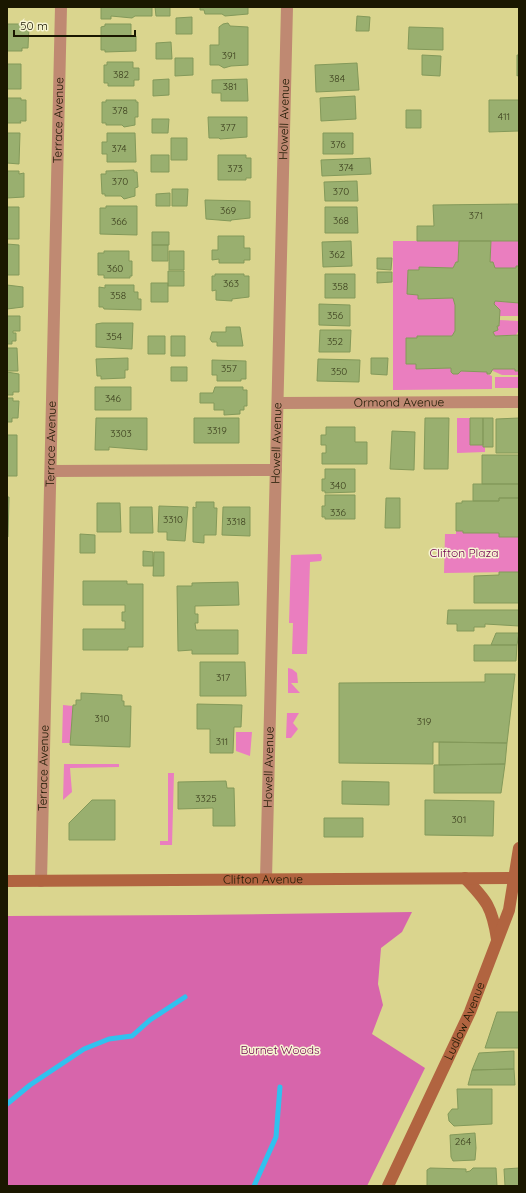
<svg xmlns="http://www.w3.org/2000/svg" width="526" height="1193" font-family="Quicksand,sans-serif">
<rect width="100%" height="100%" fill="#dad58e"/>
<path fill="#ea7ebf" d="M393 241H459L458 262H456L453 268 419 267V270H408V294L418 295V299L453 298 455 305V331L452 336H417V338H406V363L416 364V369L451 368V372L453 374H458L461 371 487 372V374L492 376V389L393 390Z
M491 241H519V266L516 268H495L493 262H490Z
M495 301 519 303V316H500L498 307 494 304Z
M499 320 519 321V330L516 335 495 336 493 332 497 330Z
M493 369H515V371H519V375H502L493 371Z
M495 377H519V388H495Z
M457 418H470V445H483L485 447V452L457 453Z
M456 531H463V533H499L519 537V572L444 573 445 534H456Z
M321 554 322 558 321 561 310 562 307 654H292L293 623H289L291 555Z
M288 668 292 669 297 673 298 683H291L300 693H288Z
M63 705 73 706 70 743H62Z
M287 713H299L293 723 298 729 291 738H286Z
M236 732H252L250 756 236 751Z
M64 764H119V767L70 768 72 792 63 800Z
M168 773H174L172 845H160V841H168Z"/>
<path fill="#d765ab" d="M412 912 402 932 381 948 378 984 383 1005 372 1034 425 1068 367 1186H7V916L194 915Z"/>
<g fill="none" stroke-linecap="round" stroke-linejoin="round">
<path stroke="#31c1ee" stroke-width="5" d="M7 1104 30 1085 84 1049 109 1039 132 1036 150 1020 185 997
M254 1186 276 1137 280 1087"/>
</g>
<path fill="#99af6f" stroke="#83995a" d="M101 7H152V16H135L132 18 111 16V19H101Z
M155 7H170V16H156Z
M200 7H248V14L225 16 222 14H205L204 10H200Z
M357 16 370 17 369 31H356Z
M192 17V34H176V18Z
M228 23 230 26 248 27V65L231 66 224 68 219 65H210V45H219V27L223 24Z
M7 24H23V26H29L28 48H22V51H7Z
M105 24H131V36H136V51L105 52V50H101V27L105 26Z
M409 27 443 28V50L408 49Z
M171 42 172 59H156V43Z
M422 55 441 56 440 76 422 75Z
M517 55H519V75L517 76Z
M175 58H193V75L175 76Z
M107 62H133V68H139V80H134V86H108V83H104V65H107Z
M357 63 359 90 316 92 315 65Z
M7 64H21V89H7Z
M169 79V95L153 96V80Z
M247 79 248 101H221V93H212V80Z
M355 96 356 119 321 121 320 98Z
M7 98H21V100H26V121H20L21 123H7Z
M106 100H136V102H138V117H135V125L124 127 122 125H106V123H102V102H106Z
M489 100H519V131L489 132Z
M406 110H421V128H406Z
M208 117H247V137L220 139 219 138H209Z
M152 119H169L168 133H152Z
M7 133H20L19 164 7 163Z
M107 133H135L136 162H107V154H102V142H107Z
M323 133H353V154H323Z
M171 138H187V160H171Z
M151 155H169V172H151Z
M218 155H246V158H251V178H246V180H218Z
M370 158 371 174 322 176 321 160Z
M134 170V172H137L138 187 135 188V196L124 199 121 196H105V194H102L101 174H106V171Z
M7 171H19V174L24 173V197L7 198Z
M357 181 358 201H325L324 182Z
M172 189H188L187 206H172Z
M170 193V206H156V194Z
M205 200 250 201V218L231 220V221L206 219Z
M519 204V241H417V226H434L433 205Z
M106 206H137V235L100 234V208H106Z
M7 207H19V239H7Z
M325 207H357L358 233H325Z
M152 232H169V245H152Z
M218 236H244V248H250V260H244V263H219V259L212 260V250H218Z
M351 241 352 266 323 267 322 242Z
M459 241H491L490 262H493L495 268H516V266H519V303L495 301 494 304 500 310 499 326H497L498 330 493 332 495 336 519 335V371H515V369H493L490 374H487V372L461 371 458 374H453L451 372V368L416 369V364H406V338H417V336H452L455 331V305L453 298 418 299V295L407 294 408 270H419V267L453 268 456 262H458Z
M7 244 19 245V275H7Z
M152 245H168V261H152Z
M104 251H129V261H132V276H130V278H104V275H98V253H104Z
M169 251H184V270H169Z
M377 258H392L391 270 377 269Z
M168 271H184V286H168Z
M377 272H392V282L377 283Z
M215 274H244V276H249V297L232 299V301L216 300V290L212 291V276H215Z
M325 274H355V298H325Z
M151 283H168V302H151Z
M7 285 23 287V307L7 309Z
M105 285H134V292H138V299H141V310L104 309 103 307H99V287L105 288Z
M319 304 350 305V326L319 325Z
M7 316H20V331H13V333H16V341H12V344H7Z
M102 323H133L132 349 96 347V324Z
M226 327H240L243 346H217V342H212L210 339 212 332H226Z
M320 330H351L350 352H319Z
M148 336H165V354H148Z
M171 336H185V356H171Z
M7 348H17L18 371H7Z
M128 358V370H125V378L101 379V376H97L96 359Z
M371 358H388L387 375 371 374Z
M318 359 360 360 359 382 317 381Z
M212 360 246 361V379H241V381H217V375H212Z
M171 367H187V381H171Z
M7 372 19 374V392H13V395H7Z
M95 387H131V410H95Z
M215 387H243V390H247V406H244V410H240V414L224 415V410H214V403H200V393H213Z
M7 398H13V401H19L18 418H12V422H7Z
M96 418H147V450L109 447V450H95Z
M194 418H239V443H194Z
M425 418H449L448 469H424Z
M470 418H483V445H470Z
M483 418H493V447H483Z
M519 418V453H496V419Z
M326 427H355V442H367V464H322V453H326V445H321V435H326Z
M392 431 415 432 414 470 390 469Z
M7 435H17V476H7Z
M482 455H519V484H482Z
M325 469H355V492L325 493V491H322V479H325Z
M473 484H519V498H499V501H473Z
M325 495H355V519H325V517H322V506H325Z
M7 497H9L8 537H7Z
M386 498H400V528H385Z
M499 498H519V537H499V533H463V531H456V503H462V501H499Z
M196 502H214V508H217L216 535H204V543L193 542V507L196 508Z
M97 503H120L121 532H97Z
M159 506 188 507 185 541 167 540V532H158Z
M130 507H152L153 533H130Z
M223 507H250V536L222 535Z
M80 534 95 535V553H80Z
M143 551 153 552V566H143Z
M154 552H164V576H153Z
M499 572H519V603H474V576L499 575Z
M83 581H127V584H143V647H128V650H83V629H125V621H122V612H125V605H83Z
M238 582 239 605 195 606V614H198V623H195L196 630H238V654H192V650L178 651 177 586H192V583Z
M448 610H519V626L485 624V627H474V631H457V624H447Z
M496 633H519L517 645H491Z
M474 645H517L516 661H474Z
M200 662H245L246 696H200Z
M485 674H515L507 743 433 742V764L339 763V683L485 682Z
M81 693 122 695V701H124V706H131L130 747 70 745 73 705H76V700H81Z
M197 704 242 705 241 727H234L233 753H210V729H197Z
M439 742 507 743 505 764 439 765Z
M505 764 501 793H434V765Z
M226 781 227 788H234L235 826H213V808L178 809V782Z
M342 781 389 782V805L342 804Z
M92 800H115V840H69V823Z
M425 800 494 801 493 836 425 835Z
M324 818H363V837H324Z
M497 1012H519V1048H485Z
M514 1051V1069L472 1070 479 1053Z
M514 1069 515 1085H468L472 1070Z
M457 1089H492V1124L454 1126 449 1121 448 1114 452 1109H458Z
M475 1133 476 1148 475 1160 453 1161 451 1157 450 1135Z
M430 1168 466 1169V1172L470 1171 473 1168H496L497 1186H427V1170Z
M519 1168V1186H505L504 1169Z"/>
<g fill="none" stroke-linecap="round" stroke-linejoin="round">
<g stroke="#bf8972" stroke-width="12">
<path id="s1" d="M278 403 519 402"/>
<path d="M51 471 276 470"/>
<path id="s2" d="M266 879 287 7"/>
<path id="s3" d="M41 881 61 7"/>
</g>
<g stroke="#b16440" stroke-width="12">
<path d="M465 878C487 901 492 907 497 939"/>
<path id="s4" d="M7 881 519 878"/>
<path id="s5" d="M388 1186 470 1012 509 910 519 848"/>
</g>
</g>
<g text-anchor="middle" stroke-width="3" stroke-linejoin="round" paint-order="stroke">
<g font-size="10" fill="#3a3d1c">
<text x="229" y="59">391</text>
<text x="121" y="78">382</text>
<text x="337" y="82">384</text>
<text x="230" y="90">381</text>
<text x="120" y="114">378</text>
<text x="504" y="120">411</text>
<text x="228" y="131">377</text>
<text x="338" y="148">376</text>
<text x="119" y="152">374</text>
<text x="346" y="171">374</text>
<text x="235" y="172">373</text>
<text x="120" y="185">370</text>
<text x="341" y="195">370</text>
<text x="228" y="214">369</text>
<text x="476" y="219">371</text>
<text x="341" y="224">368</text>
<text x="119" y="225">366</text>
<text x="337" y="258">362</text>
<text x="115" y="272">360</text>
<text x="231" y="287">363</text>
<text x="340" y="290">358</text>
<text x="118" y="299">358</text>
<text x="335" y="319">356</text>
<text x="114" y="340">354</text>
<text x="335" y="345">352</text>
<text x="229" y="372">357</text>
<text x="339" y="375">350</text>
<text x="113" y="402">346</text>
<text x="217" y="434">3319</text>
<text x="121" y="437">3303</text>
<text x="338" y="489">340</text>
<text x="338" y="516">336</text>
<text x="173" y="523">3310</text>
<text x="236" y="525">3318</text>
<text x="223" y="681">317</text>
<text x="102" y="722">310</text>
<text x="424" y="725">319</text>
<text x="222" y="745">311</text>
<text x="206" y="802">3325</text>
<text x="459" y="823">301</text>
<text x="463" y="1145">264</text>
</g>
<g font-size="12" fill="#1a1700" stroke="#f7f5d2">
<text dy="4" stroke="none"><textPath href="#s2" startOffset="760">Howell Avenue</textPath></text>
<text dy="4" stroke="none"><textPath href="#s3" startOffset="761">Terrace Avenue</textPath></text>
<text dy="4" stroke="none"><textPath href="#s1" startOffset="121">Ormond Avenue</textPath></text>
<text dy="4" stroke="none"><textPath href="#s2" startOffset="436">Howell Avenue</textPath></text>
<text dy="4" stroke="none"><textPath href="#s3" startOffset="437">Terrace Avenue</textPath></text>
<text dy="4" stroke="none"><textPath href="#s2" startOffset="112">Howell Avenue</textPath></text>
<text dy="4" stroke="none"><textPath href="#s3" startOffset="113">Terrace Avenue</textPath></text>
<text dy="4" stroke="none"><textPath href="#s4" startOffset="256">Clifton Avenue</textPath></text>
<text dy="4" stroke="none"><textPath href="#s5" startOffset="182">Ludlow Avenue</textPath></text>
</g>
<g font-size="12" fill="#6f0050" stroke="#f7f5d2">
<text x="464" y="557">Clifton Plaza</text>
<text x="280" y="1054">Burnet Woods</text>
</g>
</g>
<rect width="526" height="1193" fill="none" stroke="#1a1700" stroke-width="16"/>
<path d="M14 30v6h121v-6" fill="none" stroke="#1a1700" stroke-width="2"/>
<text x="20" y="30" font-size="12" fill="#1a1700" stroke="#f7f5d2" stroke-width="3" paint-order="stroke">50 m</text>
</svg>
